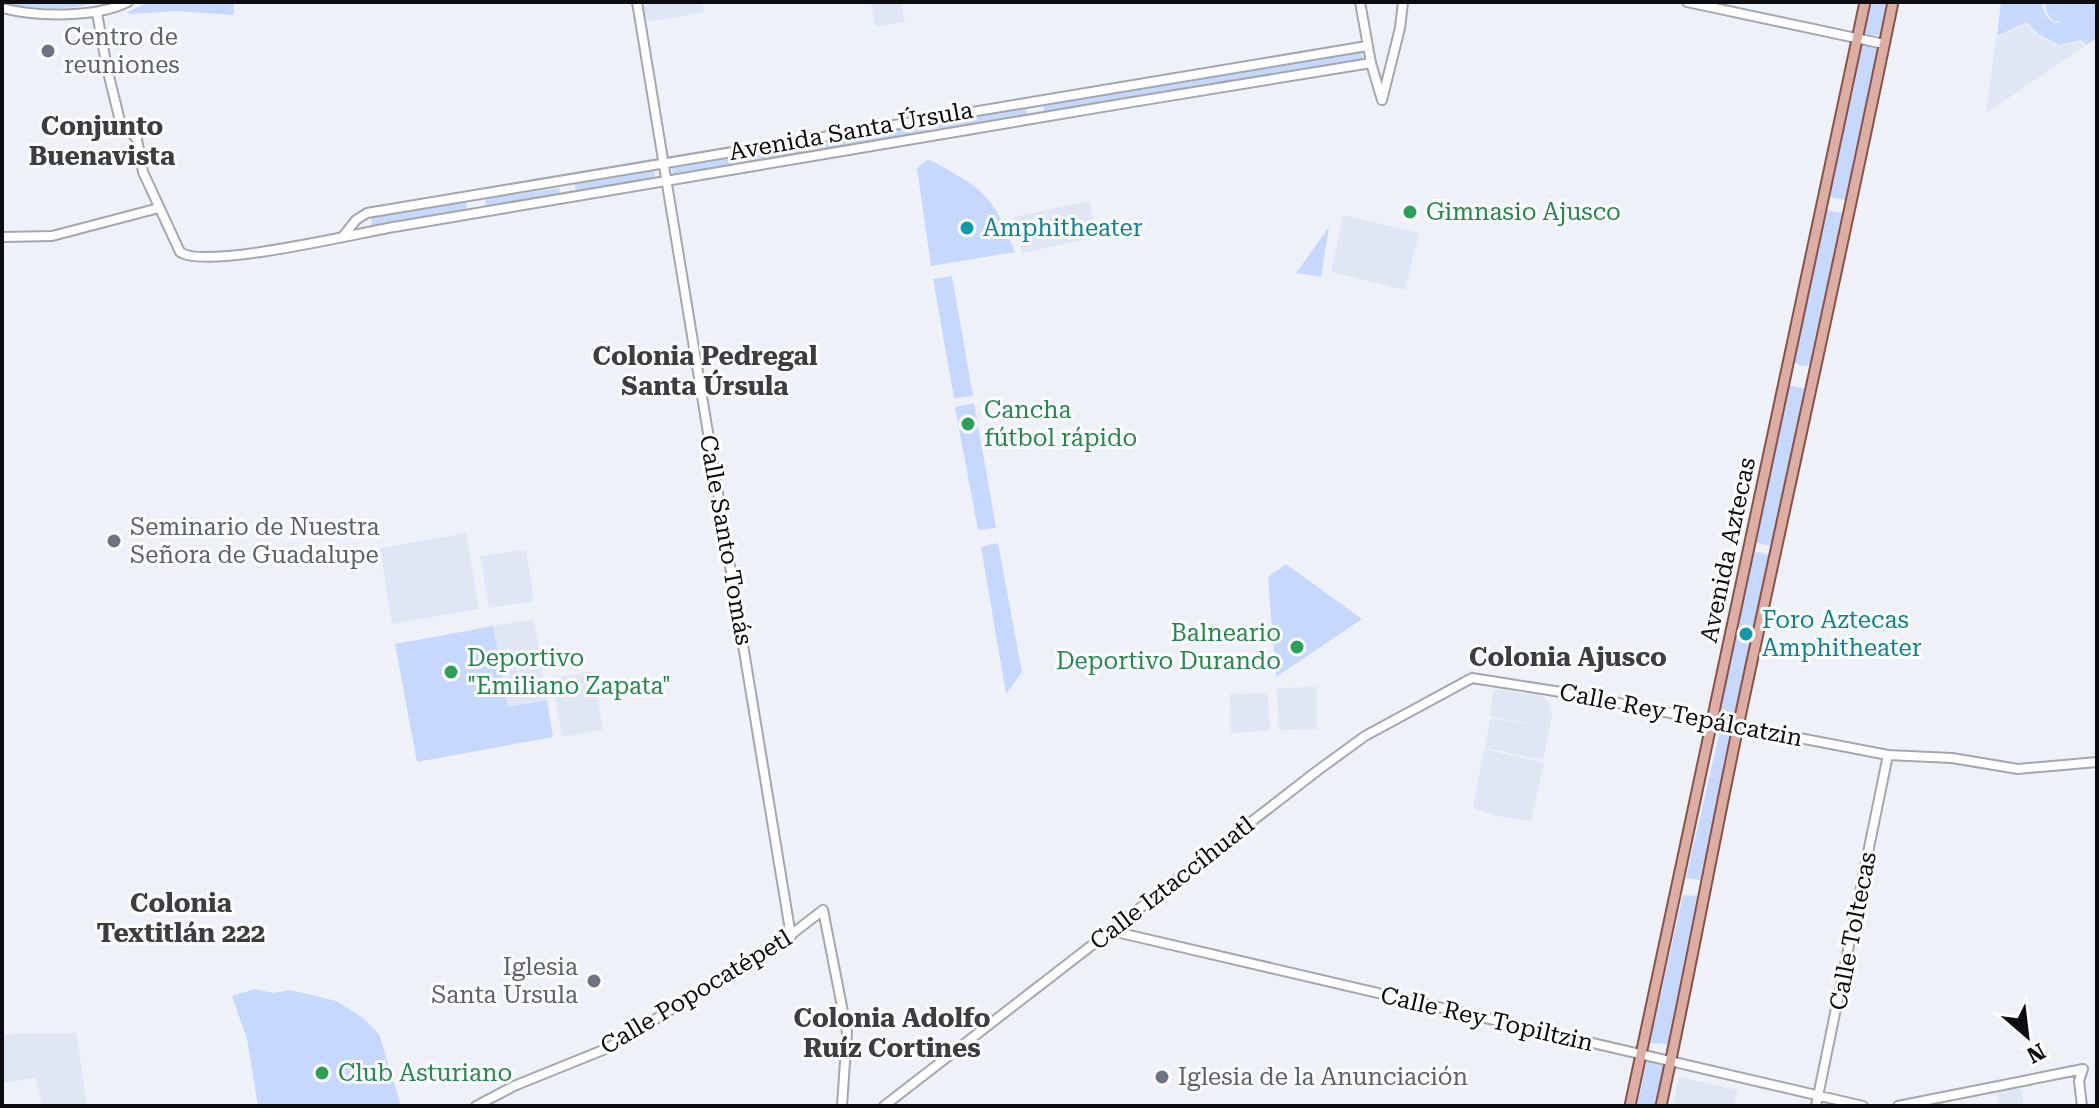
<svg xmlns="http://www.w3.org/2000/svg" width="2099" height="1108" font-family="'Roboto Serif',serif">
<rect width="100%" height="100%" fill="#eef1f8"/>
<path fill="#e0e6f4" d="M642 2H702L704 12 647 22Z
M871 2H901L905 22 875 26Z
M2026 23 2037 35 2059 46 2080 41 2084 47 1986 113 1996 38Z
M1089 201 1097 237 1022 253 1014 217Z
M1343 215 1419 233 1405 290 1331 272Z
M466 533 479 609 392 624 380 548Z
M526 550 534 601 489 608 480 556Z
M534 619 547 700 508 708 493 626Z
M593 671 603 730 562 737 552 678Z
M1317 687V729L1279 730 1277 688Z
M1494 689 1543 696 1549 702 1552 716 1543 760 1485 748 1490 718 1535 725 1489 716Z
M1268 693 1270 730 1231 733 1230 694Z
M1484 749 1544 763 1531 821 1497 816 1473 808Z
M27 1033H76L87 1106H42L36 1078 2 1083V1035Z
M1679 1077 1738 1090 1734 1106H1673Z
M2020 1084 2024 1106H2000L1996 1089Z"/>
<path fill="#c7d8fe" d="M2 2H95C79 11 16 10 2 2Z
M149 2H234V15L177 11 129 14 127 12Z
M1871 2H1888L1881 36 1864 34Z
M2001 2H2041C2044 11 2047 22 2057 23L2061 20 2054 22 2047 13 2044 2H2097V38L2086 45 2081 40 2059 45 2038 34 2027 22 1997 36Z
M1861 43 1878 46 1846 200 1829 197Z
M1361 51 1363 59 1044 112 1043 104Z
M1026 107 1027 116 937 129 936 121Z
M925 124 927 131 818 152 816 144Z
M804 145 806 153 674 175 672 168Z
M927 160C937 162 946 169 955 174 993 195 999 213 1015 252L931 266 917 168Z
M654 170 655 179 576 192 575 184Z
M559 188 561 196 486 207 485 199Z
M466 201 467 210 372 226 371 216Z
M1826 210 1843 213 1810 365 1801 366 1793 361Z
M1329 227 1321 277 1296 273Z
M952 276 973 396 954 398 933 279Z
M1789 385 1806 389 1772 546 1753 542Z
M974 403 996 528 978 530 955 407Z
M998 543 1022 672 1006 694 981 547Z
M1752 551 1770 555 1735 718 1727 723 1719 716Z
M1286 564 1362 619 1276 677 1268 577Z
M493 626 508 707 547 700 553 737 417 762 395 644Z
M1721 726H1734L1701 880 1686 878Z
M1683 895 1698 896 1669 1044 1650 1043Z
M255 989 273 993 291 990 336 1001 362 1017 379 1034 401 1106H258L247 1039 232 996Z
M1647 1060 1664 1065 1656 1106H1637Z"/>
<g fill="none" stroke-linecap="round" stroke-linejoin="round">
<defs>
<path id="secondary" d="M637 2 791 936
M1360 2 1371 63 1382 100
M1687 2 1884 44
M2 8C37 17 96 18 128 2
M97 13 107 68 120 121 137 139 143 172 180 252C205 270 358 233 394 227 719 170 1045 116 1371 63
M1382 100 1400 28 1403 2
M344 235 356 220 367 213 1367 46
M2 237 52 236 159 208
M823 910 847 1032 842 1106
M1112 931 1863 1106
M476 1106 514 1086 608 1048 779 944 823 910
M884 1106 1317 771 1365 736 1472 678 1561 692 1888 755 1952 758 2018 769 2097 762
M1816 1106 1888 755
M1898 1106 2083 1069
M2082 1106 2079 1081 2083 1069"/>
<path id="primary" d="M1630 1106 1865 2
M1661 1106C1689 978 1712 850 1739 722 1790 482 1844 242 1893 2"/>
</defs>
<use href="#secondary" stroke="#a4a7ad" stroke-width="12"/>
<use href="#primary" stroke="#855349" stroke-width="13"/>
<use href="#secondary" stroke="#fff" stroke-width="8"/>
<use href="#primary" stroke="#ddafa4" stroke-width="9"/>
</g>
<g fill="#6b7280" stroke="#fff" stroke-width="3">
<circle cx="48" cy="51" r="8"/>
<circle cx="114" cy="541" r="8"/>
<circle cx="594" cy="981" r="8"/>
<circle cx="1162" cy="1077" r="8"/>
</g>
<g fill="#2e9e5b" stroke="#fff" stroke-width="3">
<circle cx="1410" cy="212" r="8"/>
<circle cx="968" cy="424" r="8"/>
<circle cx="1297" cy="647" r="8"/>
<circle cx="451" cy="672" r="8"/>
<circle cx="322" cy="1073" r="8"/>
</g>
<g fill="#0f9aa8" stroke="#fff" stroke-width="3">
<circle cx="967" cy="228" r="8"/>
<circle cx="1746" cy="634" r="8"/>
</g>
<g text-anchor="middle" stroke-width="6" stroke-linejoin="round" paint-order="stroke">
<g font-size="24" fill="#5b616d" stroke="#fff" text-anchor="start">
<text x="64" y="45">Centro de<tspan x="64" dy="28">reuniones</tspan></text>
<text x="130" y="535">Seminario de Nuestra<tspan x="130" dy="28">Señora de Guadalupe</tspan></text>
<text x="578" y="975" text-anchor="end">Iglesia<tspan x="578" dy="28">Santa Ursula</tspan></text>
<text x="1178" y="1085">Iglesia de la Anunciación</text>
</g>
<g font-size="24" fill="#0c0d10" stroke="#fff">
<text transform="translate(851 131) rotate(-10)" y="8">Avenida Santa Úrsula</text>
<text transform="translate(726 540) rotate(80)" y="8">Calle Santo Tomás</text>
<text transform="translate(1728 550) rotate(-78)" y="8">Avenida Aztecas</text>
<text transform="translate(1681 715) rotate(11)" y="8">Calle Rey Tepálcatzin</text>
<text transform="translate(1172 883) rotate(-38)" y="8">Calle Iztaccíhuatl</text>
<text transform="translate(1853 931) rotate(-79)" y="8">Calle Toltecas</text>
<text transform="translate(696 992) rotate(-31)" y="8">Calle Popocatépetl</text>
<text transform="translate(1487 1019) rotate(13)" y="8">Calle Rey Topiltzin</text>
</g>
<g font-size="24" fill="#27864d" stroke="#fff" text-anchor="start">
<text x="1426" y="220">Gimnasio Ajusco</text>
<text x="984" y="418">Cancha<tspan x="984" dy="28">fútbol rápido</tspan></text>
<text x="1281" y="641" text-anchor="end">Balneario<tspan x="1281" dy="28">Deportivo Durando</tspan></text>
<text x="467" y="666">Deportivo<tspan x="467" dy="28">"Emiliano Zapata"</tspan></text>
<text x="338" y="1081">Club Asturiano</text>
</g>
<g font-size="24" fill="#0d838f" stroke="#fff" text-anchor="start">
<text x="983" y="236">Amphitheater</text>
<text x="1762" y="628">Foro Aztecas<tspan x="1762" dy="28">Amphitheater</tspan></text>
</g>
<g font-size="26" font-weight="bold" fill="#3a3d42" stroke="#fff">
<text x="102" y="135">Conjunto<tspan x="102" dy="30">Buenavista</tspan></text>
<text x="705" y="365">Colonia Pedregal<tspan x="705" dy="30">Santa Úrsula</tspan></text>
<text x="1568" y="666">Colonia Ajusco</text>
<text x="181" y="912">Colonia<tspan x="181" dy="30">Textitlán 222</tspan></text>
<text x="892" y="1027">Colonia Adolfo<tspan x="892" dy="30">Ruíz Cortines</tspan></text>
</g>
</g>
<rect width="2099" height="1108" fill="none" stroke="#0c0d10" stroke-width="8"/>
<g transform="translate(2027 1036) rotate(152)" stroke="#ffffff" stroke-width="6" paint-order="stroke">
<path d="M0-6L14 30L0 20L-14 30Z" fill="#0c0d10"/>
<text y="-12" font-size="22" font-weight="bold" text-anchor="middle" fill="#0c0d10">N</text>
</g>
</svg>
